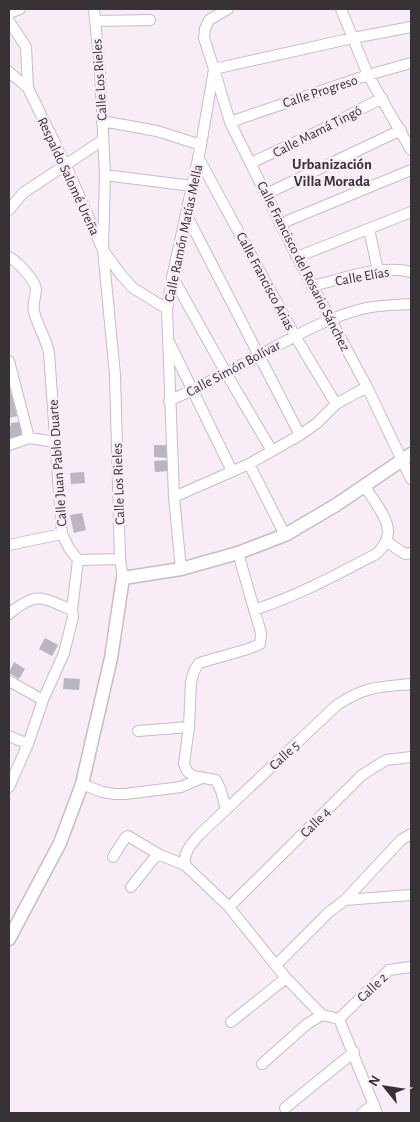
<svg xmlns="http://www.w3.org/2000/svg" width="420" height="1122" font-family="'Alegreya Sans',sans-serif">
<rect width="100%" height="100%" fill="#f8ecf6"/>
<path fill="#b9b5c1" d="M9 384 17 416 9 418Z
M20 422 22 438 10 439 9 426H11V423Z
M154 445H170L169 458 154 457Z
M169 460V471L155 472 154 461Z
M84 472 85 483 71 484 70 473Z
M82 513 86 530 74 533 70 515Z
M45 638 58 645 52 656 39 649Z
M14 662 25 669 19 679 9 673Z
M64 678 80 679 79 690 63 689Z"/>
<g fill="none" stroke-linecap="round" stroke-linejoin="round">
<defs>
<path id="minor" d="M94 9 100 71 105 175 103 250 115 375 120 559 123 578
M341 9 368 75 411 150
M9 13 20 9
M9 21 26 47 28 88 66 166 103 250 122 276 133 288 167 309
M95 21 150 20
M411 27 353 38 214 69 230 122 297 257 367 387 411 479
M9 72 28 88
M102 121 157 131 201 145
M230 122 368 75 411 63
M198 157 295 336 336 404
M251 163 317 132 382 98
M105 175 192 186
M266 194 401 130
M9 210 23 193 103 140
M186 214 300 435
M280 224 411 170
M369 229 378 271
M9 257C17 261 35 280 36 289 36 297 32 304 34 312 38 327 46 338 49 353L62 534 69 548 78 560 72 610 73 617 64 653 43 700 28 744 9 787
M297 257 411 212
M172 276 226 373 272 451
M312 286C343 279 380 264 411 272
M170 344 232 471
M9 361 29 438
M169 401C199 387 229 372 258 356 292 338 327 317 366 308 381 305 396 305 411 304
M9 445 29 438 56 442
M249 464 285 535
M174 497 249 464 300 435 317 423 336 404 367 387
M387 542 405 554 411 553
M9 545 62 534
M78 560 120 559
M181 569 174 497 167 309 173 273 201 145 214 69 204 38 205 29 209 20 228 9
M254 610C297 596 336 575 376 554 403 531 378 509 364 485
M9 614C37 591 41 597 72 610
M9 681 43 700
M138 731 189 727
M9 736 28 744
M82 784 102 792 115 794H125L181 787 202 778
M226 809 221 791 216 780 193 776 187 771 184 764 189 727 191 682 194 671 199 663 248 649 260 644 261 633 238 553
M113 857 125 838 128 836 160 855
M185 865C183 852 192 843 200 834L337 705C366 686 378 687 411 684
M131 887 155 857 160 855 185 865 229 907 286 978 322 1015 339 1019 377 1113
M345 900 411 895
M229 907 362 775 386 760 411 757
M276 965 329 912 345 900 401 840 411 834
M339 1019 389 970 411 967
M231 1022 286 978
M262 1064 307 1024 322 1015
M285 1108 354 1052
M362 1113 374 1104"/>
<path id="tertiary" d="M9 939 60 843 82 784 111 658 123 578 181 569 238 553 285 535 336 505 411 454"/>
</defs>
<use href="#minor" stroke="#c7bcc6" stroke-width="12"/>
<use href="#tertiary" stroke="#c7bcc6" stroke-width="15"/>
<use href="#minor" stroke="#fff" stroke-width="10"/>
<use href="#tertiary" stroke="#fff" stroke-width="12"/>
</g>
<g text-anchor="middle" stroke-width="5" stroke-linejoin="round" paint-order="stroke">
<g font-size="14" fill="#363235" stroke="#f8ecf6">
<text transform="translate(99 80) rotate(-94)" y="5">Calle Los Rieles</text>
<text transform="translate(320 91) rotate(-18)" y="5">Calle Progreso</text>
<text transform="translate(317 131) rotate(-27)" y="5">Calle Mamá Tingó</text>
<text transform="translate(69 176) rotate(65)" y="5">Respaldo Salomé Ureña</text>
<text transform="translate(183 233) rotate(-78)" y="5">Calle Ramón Matías Mella</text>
<text transform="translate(304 266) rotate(63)" y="5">Calle Francisco del Rosario Sánchez</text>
<text transform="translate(362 276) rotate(-10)" y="5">Calle Elías</text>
<text transform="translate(266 281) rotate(62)" y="5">Calle Francisco Arias</text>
<text transform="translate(233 368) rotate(-28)" y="5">Calle Simón Bolívar</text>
<text transform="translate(57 463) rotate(-94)" y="5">Calle Juan Pablo Duarte</text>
<text transform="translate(118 484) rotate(-92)" y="5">Calle Los Rieles</text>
<text transform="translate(284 755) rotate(-43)" y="5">Calle 5</text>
<text transform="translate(315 822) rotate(-45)" y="5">Calle 4</text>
<text transform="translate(372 987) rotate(-43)" y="5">Calle 2</text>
</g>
<g font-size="15" font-weight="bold" fill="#363235" stroke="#f8ecf6">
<text x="332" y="169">Urbanización<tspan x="332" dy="17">Villa Morada</tspan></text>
</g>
</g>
<rect width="420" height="1122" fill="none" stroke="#363235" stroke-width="20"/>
<g transform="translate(385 1087) rotate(300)" stroke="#f8ecf6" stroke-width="4" paint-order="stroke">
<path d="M0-4L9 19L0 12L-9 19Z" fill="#363235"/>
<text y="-8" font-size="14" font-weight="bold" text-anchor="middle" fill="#363235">N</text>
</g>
</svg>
